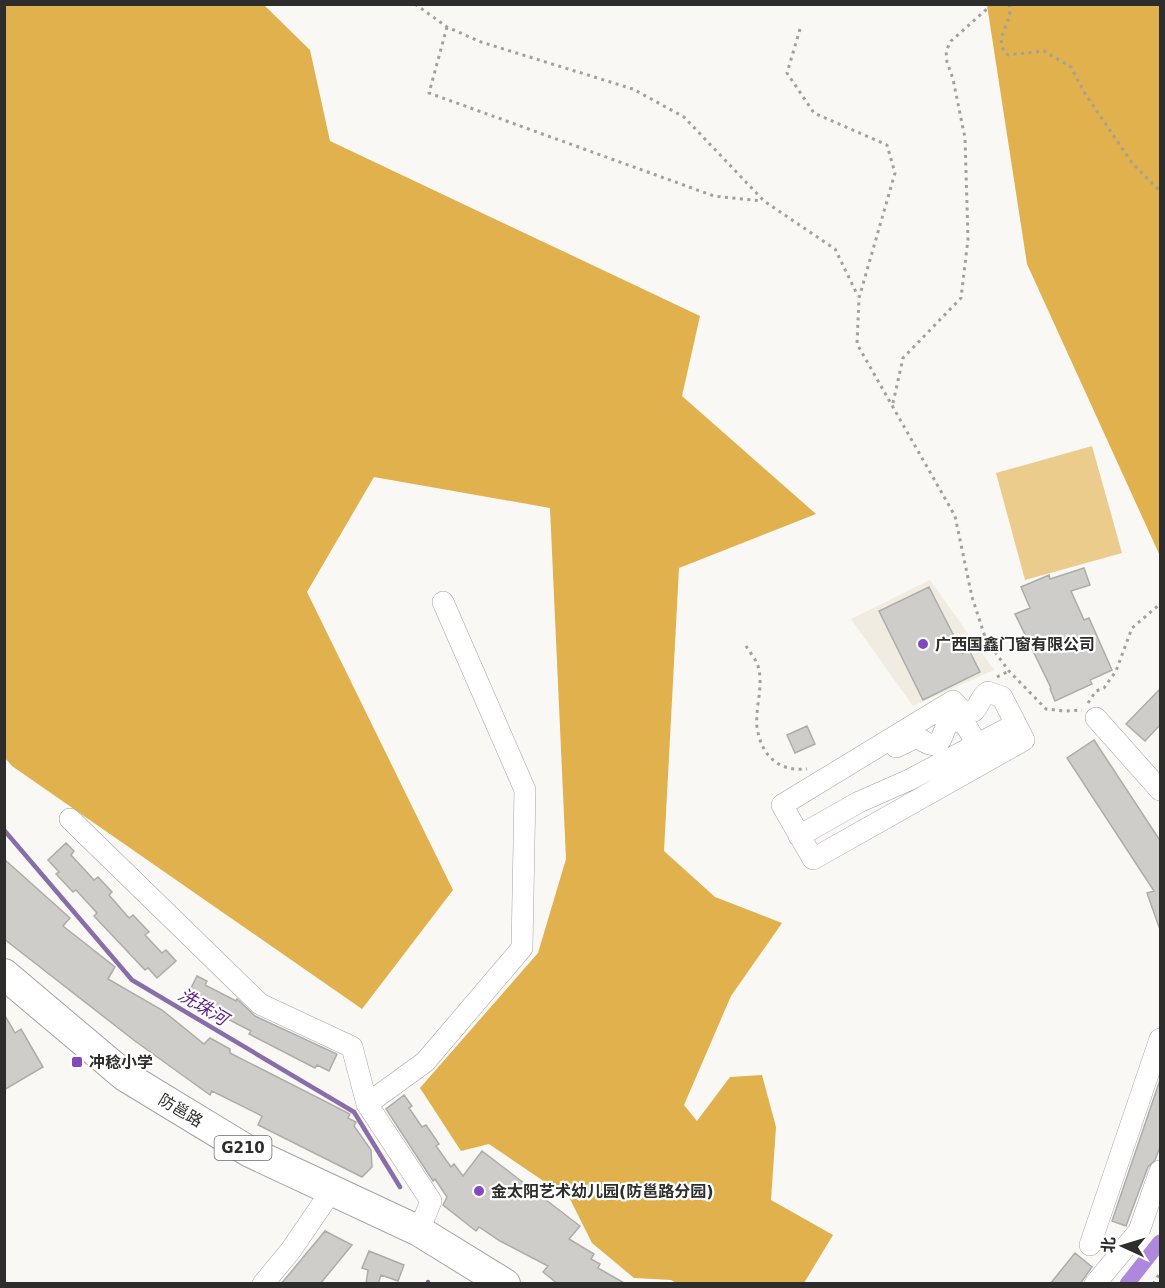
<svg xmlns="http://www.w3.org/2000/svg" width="1165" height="1288" font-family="'DejaVu Sans','Noto Sans SC',sans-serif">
<rect width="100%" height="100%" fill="#f9f8f4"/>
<path fill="#f1ece1" d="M930 580 994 670 913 706 851 619Z"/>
<path fill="#ebcc8d" d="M1092 446 1122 553 1025 580 996 473Z"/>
<path fill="#e0b14c" d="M5 4 264 5 310 50 330 141 700 316 682 396 816 514 679 568 664 851 715 897 782 923 731 996 684 1105 697 1121 730 1077 762 1075 776 1127 771 1200 833 1235 804 1283 678 1284 671 1280 634 1278 592 1243 570 1199 489 1144 461 1151 420 1088 538 953 566 859 550 508 374 477 307 592 453 890 362 1009 12 766 5 758Z
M987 5H1160V556L1027 264Z"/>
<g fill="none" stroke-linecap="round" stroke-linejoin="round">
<path stroke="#886da8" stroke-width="4.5" d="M4 830 132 980 354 1112 400 1187
M428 1282V1284"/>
<path stroke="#af88de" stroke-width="15" d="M1127 1284 1160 1242"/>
</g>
<path fill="#cecdc9" stroke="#aeaca9" stroke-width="1.5" d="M1084 568 1090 585 1071 591 1084 620 1089 618 1112 670 1090 680 1092 684 1055 701 1050 689 1051 688 1015 614 1030 608 1021 587 1049 575 1050 579Z
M929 587 963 654 969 650 980 672 923 700 879 611Z
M1161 688V724L1145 741 1126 724Z
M807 726 815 744 795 753 787 735Z
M1094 740 1161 842V927H1159L1147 893 1154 891 1067 758Z
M66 843 74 851 71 855 94 880 98 877 112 892 109 895 129 918 133 915 149 932 145 935 162 953 166 950 176 961 157 978 148 968 145 970 94 916 97 913 76 890 73 892 56 874 59 872 48 860Z
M4 859 70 918 63 926 115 967 108 979 162 1010 204 1044 210 1038 230 1049V1053L350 1114 348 1118 356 1122 354 1126 371 1150 372 1167 362 1177 258 1125 262 1116 212 1091 210 1095 135 1041 4 939Z
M197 976 207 981 205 985 236 1001 237 999 255 1016 337 1054 329 1071 317 1065 315 1068 249 1034 251 1031 222 1016 220 1020 199 1009 200 1005 186 998Z
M4 1014 15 1033 21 1029 43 1067 4 1090Z
M1161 1077V1144L1155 1160 1148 1167 1126 1226 1112 1221Z
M404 1095 412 1106 409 1108 422 1127 426 1125 439 1144 436 1146 451 1167 454 1164 463 1176 482 1151 580 1226 569 1239 594 1254 591 1259 600 1264 598 1268 626 1284H558L543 1272 548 1266 500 1241 479 1227 476 1231 443 1205 447 1197 435 1179 433 1181 386 1109Z
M325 1231 352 1245 320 1284H281Z
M369 1251 404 1265 398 1281 381 1275 378 1284H366L368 1270 362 1268Z
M1075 1253 1092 1267 1080 1284H1050Z"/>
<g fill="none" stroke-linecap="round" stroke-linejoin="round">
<defs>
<path id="minor" d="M988 692 1002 697 1024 740 813 859 782 805 953 701 962 711H974C980 705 980 697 988 692Z
M1096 718 1160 790
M896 747 917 737C941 754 940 740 948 721 965 717 970 732 976 744
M70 819 260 1004 352 1047 367 1104 431 1201 419 1231
M799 836 859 802 909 780 1016 724
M367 1104 425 1062 522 948 525 790 443 602
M1090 1245 1160 1039
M263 1284 291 1250 332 1190
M1095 1284 1139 1231 1160 1171"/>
<path id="highway" d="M4 974 125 1076 250 1152 419 1231 505 1284"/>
</defs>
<use href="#minor" stroke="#a4a3a0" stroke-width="22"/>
<use href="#highway" stroke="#a4a3a0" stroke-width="32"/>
<path stroke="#a1a19d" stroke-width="3" stroke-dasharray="3 4.5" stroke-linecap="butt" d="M415 4 447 27 481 42 633 89 684 117 764 201 835 249 858 296
M1009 4C1015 22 990 39 1008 55L1044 51 1071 67 1084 92 1132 163 1160 191
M447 27 429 93 714 196 762 201
M800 29 787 73 814 113 887 145 895 173 859 298 857 344 955 516 972 597 986 640 1009 671 1046 709 1065 711 1082 710
M893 403 903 358 961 298 968 239 965 138 953 79 947 62 946 51 951 41 988 8
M746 646C750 652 756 660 758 666 764 686 755 707 757 727 761 755 778 772 807 769
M997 677 1009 671
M1088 703 1096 691 1104 688 1116 671 1132 628 1160 604
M1153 1284 1160 1273"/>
<use href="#minor" stroke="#fff" stroke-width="21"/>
<use href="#highway" stroke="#fff" stroke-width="30"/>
</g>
<g fill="#8448be" stroke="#fff" stroke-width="2">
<circle cx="923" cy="644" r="6"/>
<rect x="71" y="1056" width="12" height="12" rx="3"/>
<circle cx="479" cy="1191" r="6"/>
</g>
<g text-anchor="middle" stroke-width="4.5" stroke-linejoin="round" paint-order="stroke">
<rect fill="#fff" stroke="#6c6c6b" stroke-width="1.5" x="214.5" y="1136" width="57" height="24" rx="4.5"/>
<g font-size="15" font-weight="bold" fill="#2d2d2b">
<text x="243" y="1153">G210</text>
</g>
<g font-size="16" font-weight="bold" fill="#2d2d2b" stroke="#fff" text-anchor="start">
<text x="935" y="650">广西国鑫门窗有限公司</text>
<text x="89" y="1068">冲稔小学</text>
<text x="491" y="1197">金太阳艺术幼儿园(防邕路分园)</text>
</g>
<g font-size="16" fill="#2d2d2b" stroke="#fff">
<text transform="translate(181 1110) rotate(31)" y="6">防邕路</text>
</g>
<g font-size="18" font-style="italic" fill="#5b258a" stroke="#fff">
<text transform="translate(203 1007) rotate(31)" y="6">洗珠河</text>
</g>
</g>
<rect width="1165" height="1288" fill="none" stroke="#2d2d2b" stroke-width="12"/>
<g transform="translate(1123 1246) rotate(274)" stroke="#ffffff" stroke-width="4.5" paint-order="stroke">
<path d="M0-4.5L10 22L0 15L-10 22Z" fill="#2d2d2b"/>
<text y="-9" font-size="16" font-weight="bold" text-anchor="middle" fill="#2d2d2b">北</text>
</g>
</svg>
